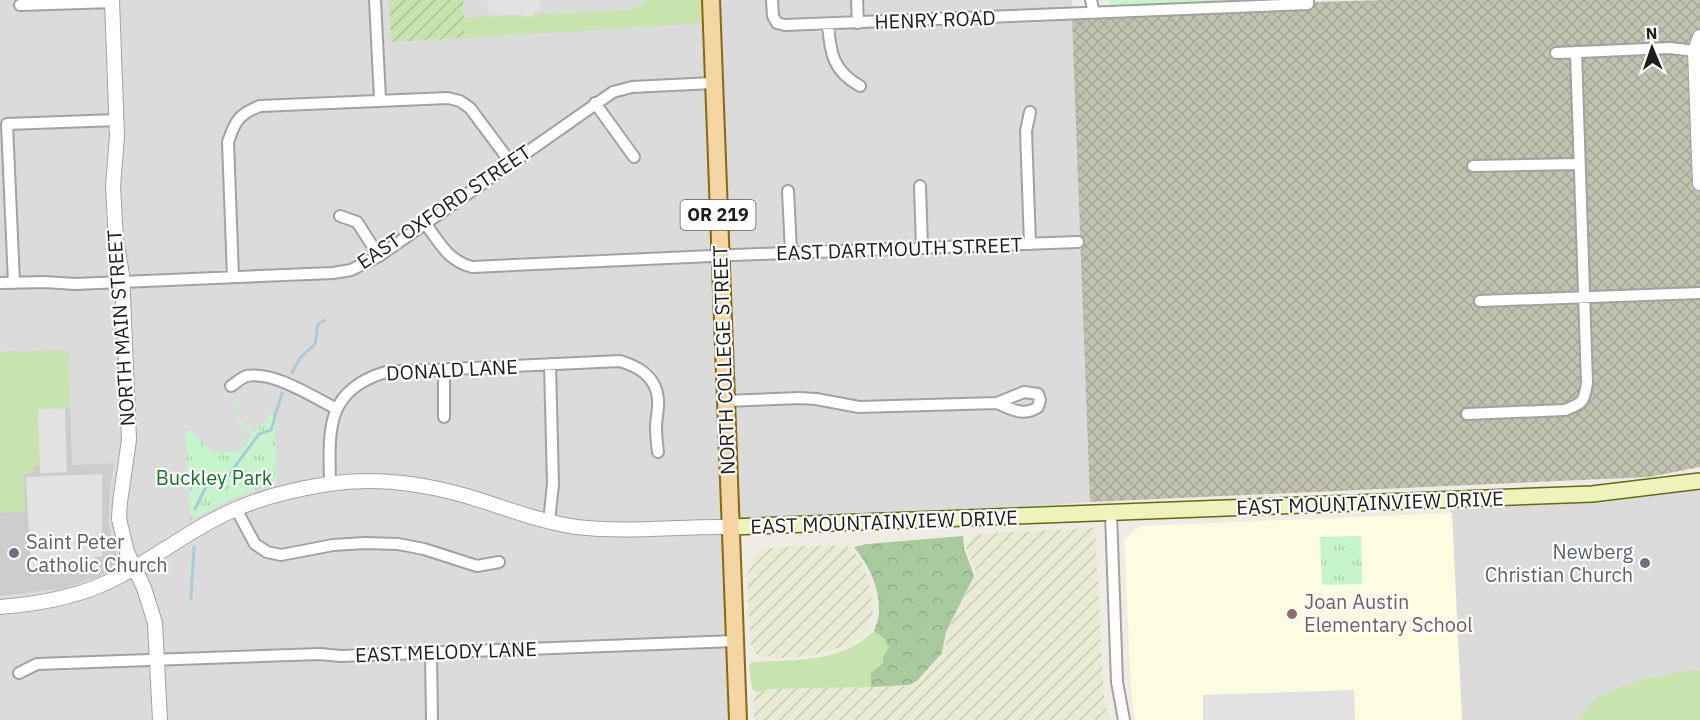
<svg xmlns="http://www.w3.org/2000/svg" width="1700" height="720" font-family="'IBM Plex Sans',sans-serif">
<defs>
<pattern id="construction-cross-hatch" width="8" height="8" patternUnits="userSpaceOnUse" patternTransform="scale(1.5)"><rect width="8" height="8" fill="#c2c2b1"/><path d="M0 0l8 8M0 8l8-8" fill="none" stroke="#a6a698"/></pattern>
<pattern id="farmland-furrows" width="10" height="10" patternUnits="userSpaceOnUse" patternTransform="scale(1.5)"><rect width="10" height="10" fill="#e9ecd2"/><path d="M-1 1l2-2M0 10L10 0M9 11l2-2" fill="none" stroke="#c7cab4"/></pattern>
<pattern id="forest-crowns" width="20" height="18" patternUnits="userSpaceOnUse" patternTransform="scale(1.5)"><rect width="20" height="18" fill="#a9ca9d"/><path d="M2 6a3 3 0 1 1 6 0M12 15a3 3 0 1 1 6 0" fill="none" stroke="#91ad87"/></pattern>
<pattern id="park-tufts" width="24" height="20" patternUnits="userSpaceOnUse" patternTransform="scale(1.5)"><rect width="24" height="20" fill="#c6f5cb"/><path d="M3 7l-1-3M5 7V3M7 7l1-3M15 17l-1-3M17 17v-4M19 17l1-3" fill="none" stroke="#aad2ae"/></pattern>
<pattern id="garden-furrows" width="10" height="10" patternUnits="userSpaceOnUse" patternTransform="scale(1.5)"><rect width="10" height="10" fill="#c7e4af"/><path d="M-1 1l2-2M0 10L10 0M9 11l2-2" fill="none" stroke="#aac396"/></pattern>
</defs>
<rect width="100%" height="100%" fill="#eeece5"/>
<path fill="#dcdbdb" d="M0 0H1072L1090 502 731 527 738 720H0Z
M1700 480V720H1462L1450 500Z"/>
<path fill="#fbfce0" d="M1452 513 1462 720H1135L1131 689 1124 540 1140 526Z"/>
<path fill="#ccc" d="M68 350 72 465 114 463 109 495V523L114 549 119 558 116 566 100 576 64 588 0 596V352Z"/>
<path fill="url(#construction-cross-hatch)" d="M1384 0H1700V467L1649 477 1090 502 1072 18 1314 8V2Z"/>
<path fill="url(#farmland-furrows)" d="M1095 528 1104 699 1110 720H754L753 693 771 689 910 686 918 683 944 652 947 633 954 617 975 576V570L966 548V543L975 534Z
M842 545 851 548 862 562 870 588 873 611 867 632 848 645 814 655 784 658 761 656 755 653 751 646 747 576 753 560 764 550 776 547Z"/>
<path fill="#c7e4af" d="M644 0H703L704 23 465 38 464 18 522 15 523 17H533L534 14H540L635 10 636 7 644 4Z
M68 350 70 408 38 409 40 465 33 466V473L24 474 25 512 0 513V352Z
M874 631 884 639 889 647 884 657 883 663C873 669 871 676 871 687L771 689 757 692 752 689 749 666 751 662C792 660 843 663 874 631Z
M1690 670 1700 671V720H1578L1594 699 1637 681Z"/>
<path fill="url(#forest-crowns)" d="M963 536 964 548 974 576 946 632 942 653 917 681 909 685 871 687V673L883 663V657L889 647 884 639 874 631C876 625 879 618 879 612 880 588 869 565 854 547L867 544Z"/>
<path fill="url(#park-tufts)" d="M1108 0H1258V1L1115 10Z
M237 405 238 419 254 433 274 411 277 483 231 499 190 520 186 427 213 452H239L253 435 236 420 235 406Z
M1361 536 1362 584 1322 585 1320 537Z"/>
<path fill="url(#garden-furrows)" d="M389 0H463L465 38 391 42Z"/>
<path fill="#e2e2e2" d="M487 0H540V9L533 14V16H524L523 14 491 15 488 12Z
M65 408 67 472 40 473 38 409Z
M102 474V556L95 557 96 566 77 571 74 563 44 568 43 571 31 572 26 477Z
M1354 690 1355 720H1203V695Z"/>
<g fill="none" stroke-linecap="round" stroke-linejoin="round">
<path stroke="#a9ccd8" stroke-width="3" d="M292 373 300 358 315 344 318 324 325 320
M195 509 208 483 228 476 259 434 271 430 282 393
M191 599 194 547"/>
<defs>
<path id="minor" d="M375 0 380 99
M772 0 773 16 777 23 785 25 1308 4V0
M857 0 858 23
M1091 0 1094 13
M20 5 113 2
M828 24C830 53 833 71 860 86
M1556 53 1670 48 1695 51
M595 103 634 157
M1473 166 1579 164
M920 186 922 247
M788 191 791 252
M340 216 357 222 379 256
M425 223C440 243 447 260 472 267L734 255 1078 242
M1030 244 1026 131 1030 112
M233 277 228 142C235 121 239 114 260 106L448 98 460 101 470 108 511 163
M0 283 45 282 75 284 333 273 351 270 379 256 613 92 632 87 713 83
M14 283 7 124 117 120
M1480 301 1700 293
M444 369V417
M231 386C236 383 242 377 247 376 274 371 313 397 337 409
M725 401 799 398 816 399 859 407 997 403 1024 392 1038 394 1040 400 1038 407C1024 417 1011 409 997 403
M1467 414 1565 410C1583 403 1584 402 1587 383L1576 52
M330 483C329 430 325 390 386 372L620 361C640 367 656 377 658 399 659 408 656 418 656 428 656 436 657 444 658 452
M236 509 255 544 267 552 281 555 333 545 365 543 398 544 424 549 477 566 499 562
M1111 513 1117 682 1124 720
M549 522 553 484 550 364
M431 653 432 720
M19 673 37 664 320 654 341 656 735 641"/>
<path id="tertiary" d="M112 0 117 136 113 186 116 241 122 274 123 295 129 440 120 502 119 519 127 552 144 588 155 623 160 720
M1700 37 1695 51 1700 183
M0 607C40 604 83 596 118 577 158 556 194 527 236 509 265 496 297 489 328 484 372 477 420 483 463 495 501 506 537 521 576 527 628 533 679 526 731 527"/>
<path id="secondary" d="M731 527 1592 494 1700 481"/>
<path id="primary" d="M711 0 738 720"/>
</defs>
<use href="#minor" stroke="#a2a2a2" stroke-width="14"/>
<use href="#tertiary" stroke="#a2a2a2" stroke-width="16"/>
<use href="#secondary" stroke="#5f6d0e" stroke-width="18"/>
<use href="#primary" stroke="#8c670c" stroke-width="20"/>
<use href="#minor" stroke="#fff" stroke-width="10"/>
<use href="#tertiary" stroke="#fff" stroke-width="14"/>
<use href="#secondary" stroke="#eff4bd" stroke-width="15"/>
<use href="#primary" stroke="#f4d5a4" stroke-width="16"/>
</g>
<g fill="#6b7280" stroke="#fff" stroke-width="2">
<circle cx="14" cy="553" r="6"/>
<circle cx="1645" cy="563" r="6"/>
</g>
<circle fill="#8d6e63" stroke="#fff" stroke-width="2" cx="1292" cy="614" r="6"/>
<g text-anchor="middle" stroke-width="4.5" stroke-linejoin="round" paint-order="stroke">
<rect fill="#fff" stroke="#626262" stroke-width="1.5" x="680.5" y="200" width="75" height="30" rx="4.5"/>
<g font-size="18" font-weight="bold" fill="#1e1e1e">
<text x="718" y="221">OR 219</text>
</g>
<g font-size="20" fill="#1e1e1e" stroke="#fff">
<text transform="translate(935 20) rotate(-2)" y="7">HENRY ROAD</text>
<text transform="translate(444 207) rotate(-34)" y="7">EAST OXFORD STREET</text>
<text transform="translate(899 249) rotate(-2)" y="7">EAST DARTMOUTH STREET</text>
<text transform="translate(121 328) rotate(-94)" y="7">NORTH MAIN STREET</text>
<text transform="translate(724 360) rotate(-92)" y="7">NORTH COLLEGE STREET</text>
<text transform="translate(452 370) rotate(-3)" y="7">DONALD LANE</text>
<text transform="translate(1370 503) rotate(-2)" y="7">EAST MOUNTAINVIEW DRIVE</text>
<text transform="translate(884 522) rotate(-2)" y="7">EAST MOUNTAINVIEW DRIVE</text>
<text transform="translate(446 652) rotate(-2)" y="7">EAST MELODY LANE</text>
</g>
<g font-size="20" fill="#157420" stroke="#fff">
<text x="214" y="485">Buckley Park</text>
</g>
<g font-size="20" fill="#5b616d" stroke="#fff" text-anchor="start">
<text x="26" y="549">Saint Peter<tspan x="26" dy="23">Catholic Church</tspan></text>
<text x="1633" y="559" text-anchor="end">Newberg<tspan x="1633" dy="23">Christian Church</tspan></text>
</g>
<g font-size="20" fill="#785e54" stroke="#fff" text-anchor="start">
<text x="1304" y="609">Joan Austin<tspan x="1304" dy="23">Elementary School</tspan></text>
</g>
</g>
<g transform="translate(1652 48) rotate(358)" stroke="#ffffff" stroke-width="4.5" paint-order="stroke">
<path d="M0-4.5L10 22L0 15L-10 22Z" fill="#1e1e1e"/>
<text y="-9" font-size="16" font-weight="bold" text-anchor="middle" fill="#1e1e1e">N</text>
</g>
</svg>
